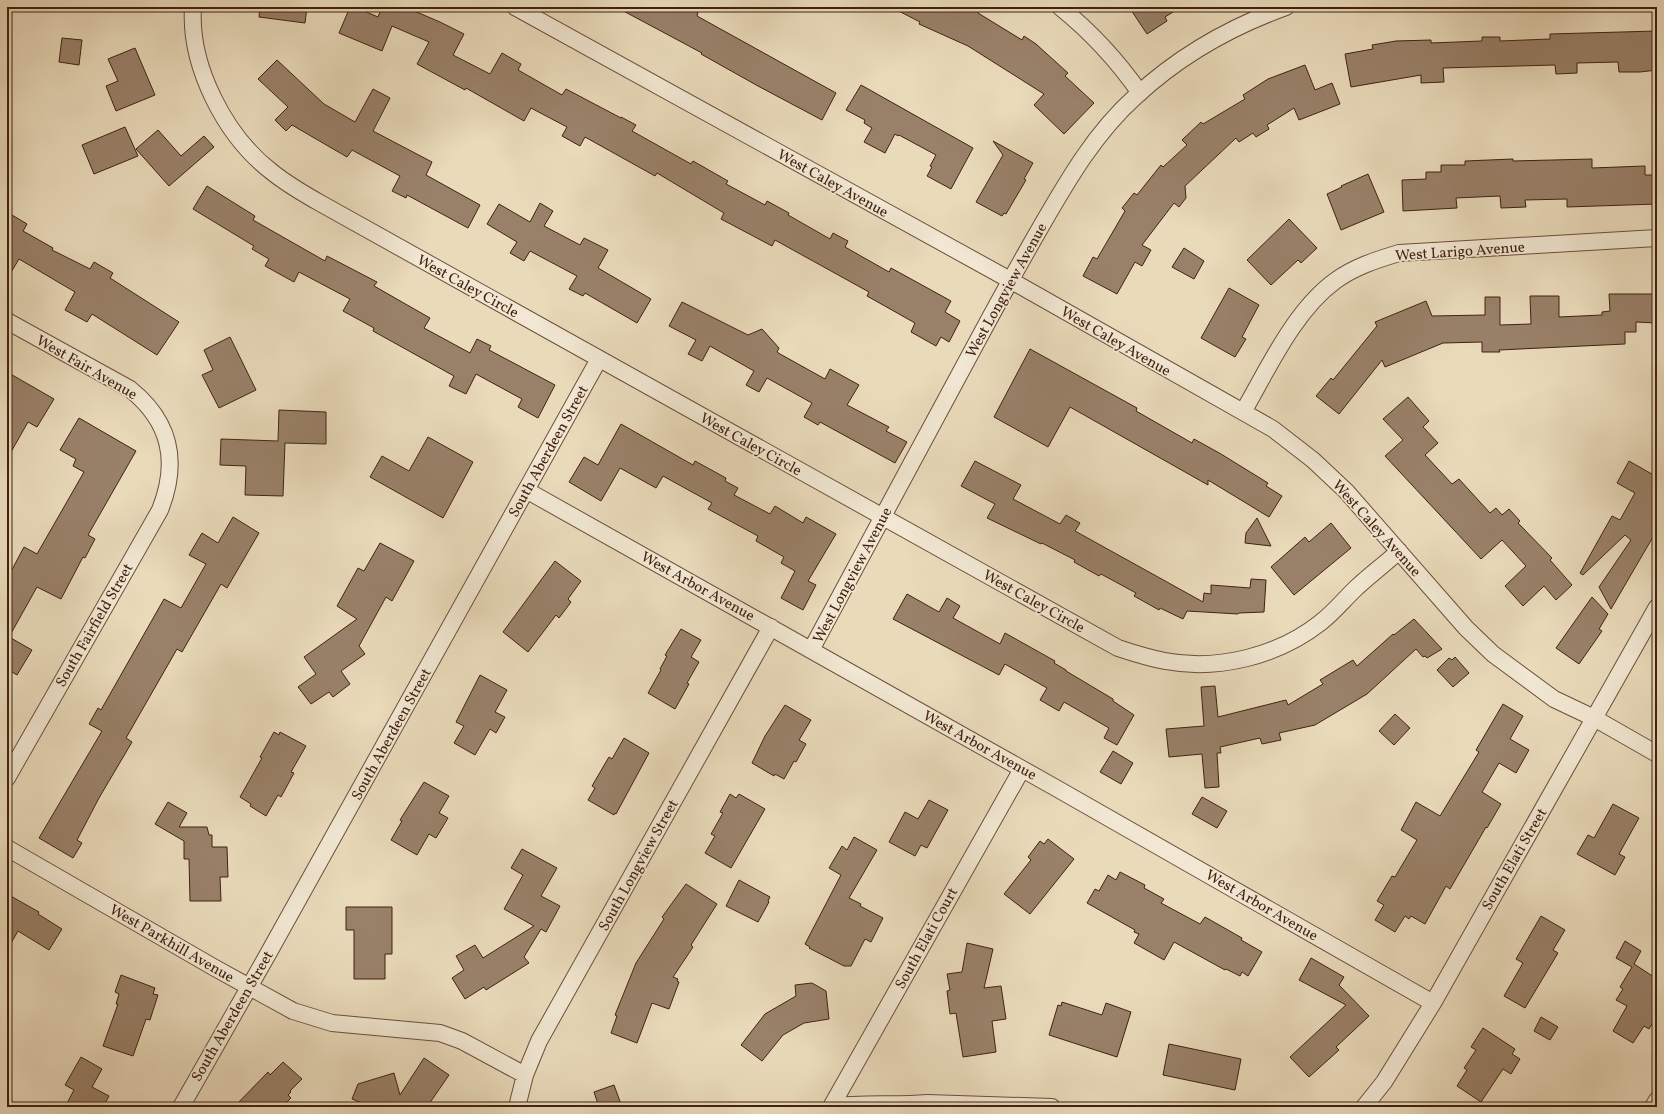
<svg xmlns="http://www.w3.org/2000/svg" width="1664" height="1114" font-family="Vollkorn,serif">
<rect width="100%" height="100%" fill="#e9daba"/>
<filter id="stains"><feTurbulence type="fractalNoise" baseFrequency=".005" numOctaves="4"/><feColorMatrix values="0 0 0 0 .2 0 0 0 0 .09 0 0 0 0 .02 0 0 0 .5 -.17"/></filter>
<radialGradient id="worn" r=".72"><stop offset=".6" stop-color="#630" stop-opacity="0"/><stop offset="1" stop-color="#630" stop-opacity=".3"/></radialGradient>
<path fill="#998169" stroke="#422111" d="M260 7H307L305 23 259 17Z
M350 7H355L378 17 382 7H405L440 22 464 34 453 55 490 74 502 53 521 64 518 70 562 95 566 89 621 118V117L636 125 632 131 691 164 693 161 728 181 726 184 765 205 767 201 789 213 788 215 830 239 833 233 848 241 845 247 889 272 891 268 951 301 945 312 960 321 949 342 941 337 936 346 911 332 915 323 867 296 869 292 775 240 772 246 721 219 724 213 657 173 655 176 585 137 580 146 562 136 567 127 531 108 524 121 466 88 465 90 417 64 429 42 392 26 382 51 339 33Z
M616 7H687L698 13 697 16 836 93 822 120 758 86 701 54 702 53Z
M891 7H980L978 13 1022 40 1024 36 1036 44 1068 73 1065 76 1094 103 1064 134 1034 105 1044 94 968 46 919 24 920 22Z
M1129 7H1181L1165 17 1167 21 1147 34Z
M1657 31V70L1640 72H1619L1618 62 1577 63V73L1556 74 1555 65 1443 68 1444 82 1421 83V75L1351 87 1345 54 1373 49 1372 45 1396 41 1431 40V43L1482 41V37H1500V41L1550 39V34Z
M62 38 82 40 79 65 59 62Z
M135 48 155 95 116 111 106 86 118 81 108 59Z
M277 60 324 104 355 122 373 89 390 98 373 131 432 162 426 175 480 205 468 228 407 195 406 198 392 191 400 176 352 150 347 157 292 125 286 131 275 120 288 107 258 79Z
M1305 65 1315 90 1332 83 1340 104 1299 120 1294 108 1267 125 1269 129 1256 137 1253 133 1239 142 1236 138 1185 186 1186 198 1179 207 1174 203 1142 245 1151 250 1142 266 1135 262 1117 294 1083 276 1093 257 1097 259 1125 211 1122 208 1134 193 1137 195 1161 165 1163 167 1187 145 1182 140 1201 122 1203 124 1245 99 1243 95 1268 79Z
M861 85 973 148 951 189 927 176 932 167 930 166 936 155 899 135 898 136 895 134 885 153 864 142 872 128 864 123 865 120 846 110Z
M125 127 138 156 94 174 82 145Z
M158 130 181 156 204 136 214 147 169 186 136 149Z
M993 141 1033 163 1024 179 1026 180 1006 214 1004 213 1002 216 976 202 1003 155Z
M1513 159V161L1592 159V168L1645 166V175H1657V204L1567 207V199L1525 200 1526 207 1501 208 1500 196 1456 198 1457 208 1403 211 1402 180 1426 179V172H1441V165H1465V161Z
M1368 174 1384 212 1341 230 1327 194 1342 187 1341 186Z
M207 186 255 216 253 220 325 261 327 256 377 282 374 286 430 318 424 328 470 353 477 339 491 346 489 350 555 385 538 418 518 407 522 399 476 374 466 394 449 386 454 376 373 331 374 328 343 311 350 299 299 272 294 282 265 266 269 259 252 249 254 246 193 209Z
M540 203 553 211 544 226 580 245 584 238 608 250 598 268 651 299 637 323 585 293 583 296 569 289 577 276 530 251 524 261 510 253 517 242 487 224 499 204 530 222Z
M7 212 27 224 23 231 53 248 52 250 90 269 94 262 113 273 110 278 179 322 157 355 92 314 87 322 65 310 75 292 19 259 7 279Z
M1289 219 1317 248 1301 263 1298 260 1271 285 1247 260Z
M1184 248 1204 261 1194 279 1172 267Z
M1229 288 1259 305 1242 337 1246 339 1235 357 1201 338Z
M1609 294H1657V323L1636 322V332H1625V344L1499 350 1500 352H1482V342L1443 343 1385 367 1382 360 1339 414 1316 396 1331 378 1333 380 1377 326 1375 322 1426 301 1432 316 1485 315V297H1500V325L1531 324 1530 296H1559V317L1602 315V312L1610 311Z
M682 302 748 335 762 329 779 348 777 352 780 354 825 379 830 369 859 385 847 405 889 427 886 431 907 442 895 463 820 422 818 425 804 417 812 403 767 378 759 392 746 385 754 371 710 346 702 361 688 354 696 340 669 326Z
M230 337 256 390 219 408 202 375 213 370 204 350Z
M1030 349 1137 408 1136 411 1192 443 1194 439 1221 454 1268 483 1266 486 1282 496 1269 517 1208 480V485L1070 407 1048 447 994 417Z
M7 372 54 399 37 427 28 422 7 459Z
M1408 397 1429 421 1423 427 1438 443 1425 455 1452 484 1459 479 1490 513 1496 508 1502 515 1509 509 1520 521 1518 523 1552 558 1550 560 1572 585 1556 600 1544 586 1523 606 1505 586 1526 566 1502 540 1481 559 1385 456 1403 440 1383 419Z
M279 410 326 412V444L285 443 283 496 245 495 246 466 220 465 221 439 278 441Z
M79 418 136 451 88 535 95 539 85 558 83 557 61 599 37 587 9 637 32 650 17 675 7 669V579L24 547 37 554 84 472 73 466 76 459 60 450Z
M621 424 693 465 695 461 726 478 725 481 738 488 734 495 770 514 775 506 803 523 806 517 836 534 808 581 816 585 803 610 781 598 795 571 781 563 784 557 756 541 758 536 708 509 712 503 663 476 656 488 620 468 601 501 569 482 584 457 598 465Z
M428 437 473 462 443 518 370 477 382 456 409 471Z
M975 461 1021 485 1013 499 1060 524 1066 515 1080 523 1075 531 1203 602 1204 593 1211 594V585L1250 588 1251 579 1266 580 1264 612 1239 613 1238 614 1187 611 1183 619 1160 608 1159 610 1134 596 1136 593 1101 574 1099 576 1074 562 1075 560 1042 543 1041 544 987 518 995 504 961 486Z
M1629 461 1657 477V530L1611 609 1599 587 1631 540 1625 535 1583 575 1580 573 1612 516 1620 520 1635 493 1617 483Z
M233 517 259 533 227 588 221 584 182 652 177 649 126 738 132 742 99 798 77 840 82 843 73 858 39 838 102 731 89 724 98 708 101 710 164 599 181 608 206 564 189 555 202 533 218 543Z
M1257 518 1271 546 1245 543 1246 533Z
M1331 523 1351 548 1294 595 1271 567 1305 537 1309 542Z
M380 543 414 561 392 601 386 597 359 646 365 654 341 671 350 684 333 697 329 692 311 704 298 687 316 674 304 657 357 619 337 606 358 568 364 571Z
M555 561 581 581 568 599 571 602 559 618 556 615 528 652 503 632Z
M907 594 939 612 947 598 960 606 953 618 1000 644 1005 633 1055 661 1054 663 1066 670V671L1113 699V701L1134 715 1117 745 1104 738 1109 728 1064 702 1059 711 1040 700 1047 688 1005 664 999 675 893 619Z
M1592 597 1608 614 1599 629 1602 631 1579 664 1556 648Z
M1414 619 1442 649 1427 658 1425 656 1423 657 1416 649 1367 694 1315 725 1279 733 1281 740 1262 744 1260 738 1220 747 1221 753H1217L1219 787 1205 788 1202 754 1169 757 1166 729 1204 726 1201 687 1215 686 1218 717 1286 700 1288 705 1323 684 1320 680 1353 660 1357 666 1393 634 1394 635Z
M681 629 701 640 691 657 699 662 687 683 689 684 675 709 648 693 661 670 660 669 667 656 665 655Z
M1455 657 1469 673 1453 687 1437 670 1449 658 1452 660Z
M480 675 507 690 495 712 505 717 496 733 490 729 475 755 454 743 464 726 456 722Z
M1503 704 1523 716 1510 739 1529 750 1516 773 1499 763 1482 792 1501 804 1487 828 1486 827 1450 889 1446 886 1425 924 1411 916 1409 919 1405 916 1395 932 1375 920 1384 905 1377 901 1392 876 1395 877 1417 840 1401 830 1416 802 1440 816 1479 752 1476 750Z
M785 705 811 720 799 740 806 744 796 762 794 761 784 779 775 774 774 776 752 763 765 736Z
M1395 714 1410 728 1394 745 1379 731Z
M274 732 279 735 280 732 306 746 291 772 294 773 281 797 278 795 266 816 250 806 251 804 240 797 262 758 260 757Z
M624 738 649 753 616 814 615 813 614 815 588 800 595 788 592 786 609 757 612 759Z
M1113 751 1133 763 1121 784 1100 772Z
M424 782 449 796 439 813 448 818 436 838 429 834 417 855 391 840 402 821 400 820Z
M730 794 736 798 739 794 765 809 731 868 705 853 715 836 711 834 723 813 720 812Z
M1202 797 1227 811 1217 828 1192 814Z
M929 800 948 810 927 848 921 845 915 856 889 842 905 812 918 819Z
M168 802 187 813 179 827H207L209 835H212V847H227L228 877H220L221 901H190L189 859H184V841L155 824Z
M1613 804 1639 818 1619 854 1625 857 1615 875 1577 854 1588 835 1594 838Z
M854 837 877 850 849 898 861 904 860 906 883 918 871 942 865 939 851 966H844L809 948 810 947 805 944 841 875 829 868 842 846 847 850Z
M1048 839 1074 859 1030 914 1004 894 1031 860 1028 857 1040 841 1044 844Z
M522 849 557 868 541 896 560 906 546 932 541 929 524 957 529 963 486 990 484 987 465 999 452 978 464 970 456 956 475 945 483 958 534 926 504 909 523 875 511 868Z
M1120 872 1145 885 1144 888 1164 899 1161 903 1200 924 1205 917 1242 938 1241 940 1262 952 1248 976 1242 972 1240 976 1226 969 1225 970 1174 942 1164 960 1134 943 1139 934 1134 932 1135 930 1087 903 1095 889 1099 891 1108 875 1116 880Z
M739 880 770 897 768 901 769 902 758 922 726 906Z
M686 884 717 904 691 945 693 947 673 977 678 979 677 981 679 982 669 1009 652 1003 637 1043 611 1033 617 1016 615 1015 636 963 664 919 662 917Z
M7 894 39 912 38 914 62 929 49 950 18 931 7 950Z
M346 907H392V954H385V979H354V930H346Z
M1541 916 1565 930 1553 950 1558 953 1525 1008 1504 996 1523 963 1516 959Z
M1625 941 1641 951 1634 964 1657 979V1015L1649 1029 1644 1026 1633 1043 1613 1031 1627 1006 1616 1000 1623 989 1620 987 1632 967 1616 958Z
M967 943 993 949 984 988 1001 986 1006 1019 992 1021 996 1052 963 1057 956 1013 950 1014 947 991 950 990 947 974 962 972Z
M1311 958 1344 977 1339 985 1369 1016 1336 1047 1339 1050 1309 1077 1290 1057 1346 1005 1299 980Z
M121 975 155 988 153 994 158 995 150 1020 146 1019 133 1056 103 1046 118 1004H116L119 994 115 992Z
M812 983 826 991 829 1019 804 1023 783 1035 762 1061 741 1045 765 1014 796 996 795 985Z
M1062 1002 1102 1015 1106 1003 1131 1012 1117 1057 1049 1035 1058 1005 1061 1006Z
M1541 1017 1558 1027 1550 1040 1534 1031Z
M1483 1028 1515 1049 1512 1054 1520 1059 1511 1074 1503 1069 1481 1102 1457 1086 1467 1070 1464 1068 1476 1050 1471 1047Z
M1169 1044 1241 1059 1235 1090 1163 1075Z
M81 1057 102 1069 92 1087 109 1096 103 1107H65L74 1090 65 1085Z
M424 1058 449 1075 427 1107H372L352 1099 358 1084 394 1073 400 1095Z
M283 1062 302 1079 290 1091 291 1092 288 1095 291 1098 282 1107H234L268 1072 270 1075Z
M614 1085 622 1107H599L594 1092Z"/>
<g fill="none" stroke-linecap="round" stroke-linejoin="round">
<defs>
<path id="street" d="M193 7C189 66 225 136 272 172 287 184 304 194 320 203L1118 648C1133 653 1149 658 1165 661 1218 671 1278 656 1320 623 1332 614 1342 602 1353 591 1367 577 1384 565 1399 551
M515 7 1010 280 1273 429 1313 460 1346 491 1466 628 1493 654 1554 699 1594 718 1657 754
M1060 7C1091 32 1117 60 1140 93
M7 321 130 389C171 422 179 462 160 510L7 778
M1243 412C1268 369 1294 311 1335 281 1354 267 1376 260 1399 253L1657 238
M526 490 1056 788 1433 1003
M811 650C867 546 923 442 979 338 1000 299 1021 261 1043 223 1069 178 1096 132 1135 97 1178 57 1230 27 1286 7
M7 848 215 968 293 1011 332 1023 440 1033 462 1041 525 1075
M181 1107 268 954 599 359
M517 1107 525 1075 539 1041 771 627
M831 1107 1022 769
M831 1107C863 1102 895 1106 927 1103L1052 1107
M1364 1107 1384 1082 1433 1003 1657 607
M1653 1107 1657 1100"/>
</defs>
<use href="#street" stroke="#6c4f3b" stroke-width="18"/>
<use href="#street" stroke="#f1e7d2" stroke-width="16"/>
</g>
<g text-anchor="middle" stroke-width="3.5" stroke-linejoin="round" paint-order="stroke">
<g font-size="15" fill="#422111" stroke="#f1e7d2">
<text transform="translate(833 183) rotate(29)" y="5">West Caley Avenue</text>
<text transform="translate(1460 251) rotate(-4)" y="5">West Larigo Avenue</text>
<text transform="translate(468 286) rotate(29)" y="5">West Caley Circle</text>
<text transform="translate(1006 290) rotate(-61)" y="5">West Longview Avenue</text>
<text transform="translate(1116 341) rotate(30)" y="5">West Caley Avenue</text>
<text transform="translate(87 367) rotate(30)" y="5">West Fair Avenue</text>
<text transform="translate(751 444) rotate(29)" y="5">West Caley Circle</text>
<text transform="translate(548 451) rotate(-61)" y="5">South Aberdeen Street</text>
<text transform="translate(1377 528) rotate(48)" y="5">West Caley Avenue</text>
<text transform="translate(852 575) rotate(-62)" y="5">West Longview Avenue</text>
<text transform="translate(698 586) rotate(29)" y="5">West Arbor Avenue</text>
<text transform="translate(1034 601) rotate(29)" y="5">West Caley Circle</text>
<text transform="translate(94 625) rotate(-60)" y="5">South Fairfield Street</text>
<text transform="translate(391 734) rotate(-61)" y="5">South Aberdeen Street</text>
<text transform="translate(980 745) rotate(29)" y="5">West Arbor Avenue</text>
<text transform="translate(1514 859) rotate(-60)" y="5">South Elati Street</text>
<text transform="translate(638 865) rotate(-61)" y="5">South Longview Street</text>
<text transform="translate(1262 905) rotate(30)" y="5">West Arbor Avenue</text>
<text transform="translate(926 938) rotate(-61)" y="5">South Elati Court</text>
<text transform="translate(172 943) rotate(30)" y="5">West Parkhill Avenue</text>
<text transform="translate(232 1016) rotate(-60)" y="5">South Aberdeen Street</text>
</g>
</g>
<rect width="1664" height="1114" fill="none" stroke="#e9daba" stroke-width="24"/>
<rect x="8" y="8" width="1648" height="1098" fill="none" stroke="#422111" stroke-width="2"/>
<rect x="12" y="12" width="1640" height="1090" fill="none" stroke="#422111"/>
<rect width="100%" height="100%" filter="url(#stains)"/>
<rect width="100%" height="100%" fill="url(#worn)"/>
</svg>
